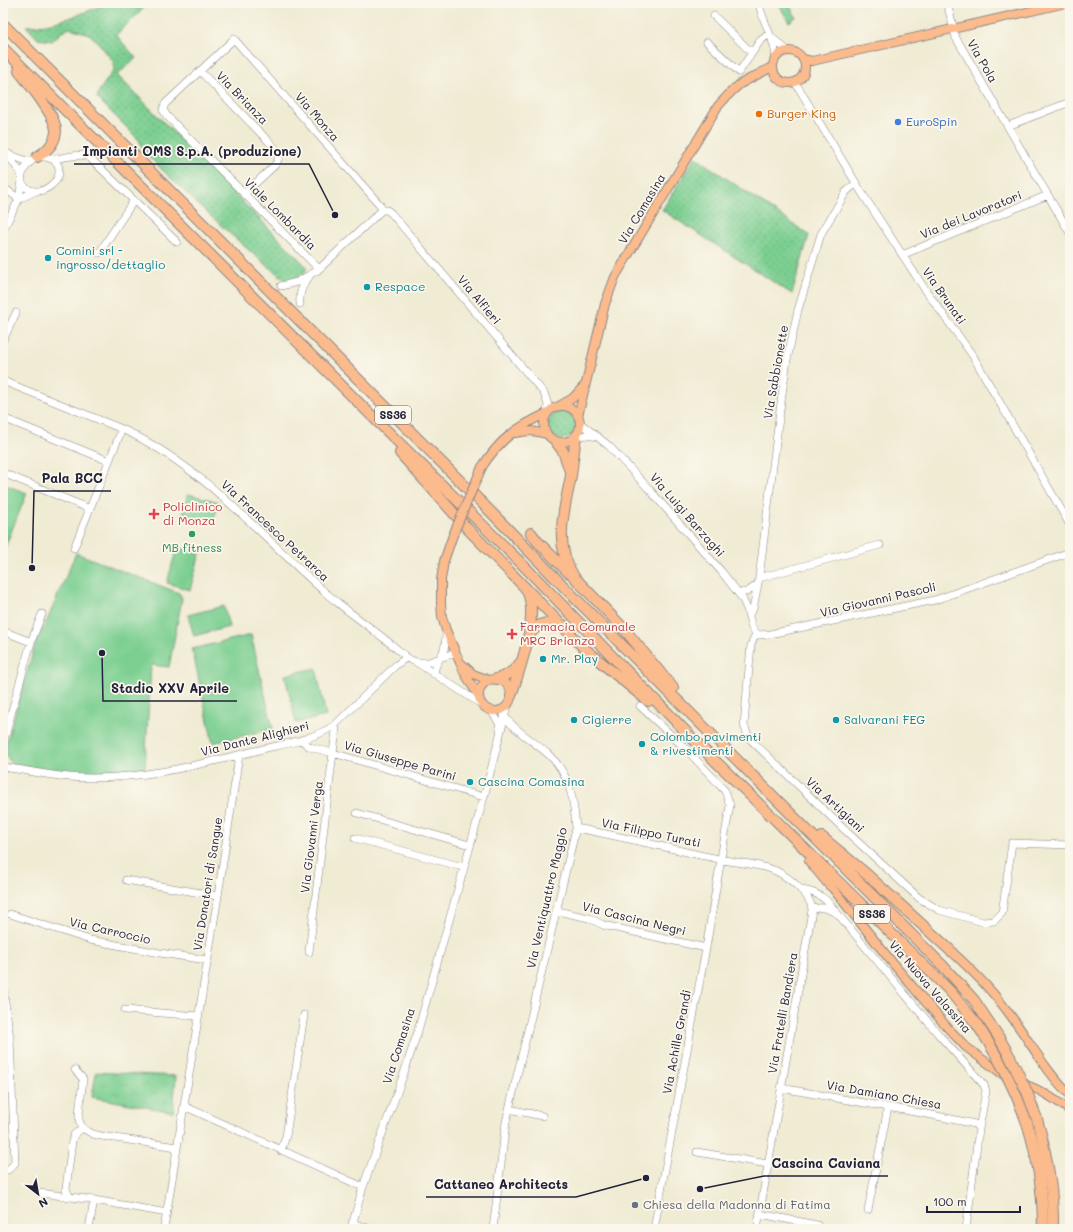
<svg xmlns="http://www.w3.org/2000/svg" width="1073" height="1232" font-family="Mali,sans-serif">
<defs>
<pattern id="grass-dots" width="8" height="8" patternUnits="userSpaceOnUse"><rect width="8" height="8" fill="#7bcf91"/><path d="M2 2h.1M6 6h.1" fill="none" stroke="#6ab17e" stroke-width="1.8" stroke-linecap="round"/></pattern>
<pattern id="park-crowns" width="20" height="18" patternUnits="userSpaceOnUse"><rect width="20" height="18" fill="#7bcf91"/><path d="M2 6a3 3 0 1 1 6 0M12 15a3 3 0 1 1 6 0" fill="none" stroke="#6ab17e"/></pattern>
</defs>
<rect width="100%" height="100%" fill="#fbf7ec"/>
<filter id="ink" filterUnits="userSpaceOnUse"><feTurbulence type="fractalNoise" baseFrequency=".025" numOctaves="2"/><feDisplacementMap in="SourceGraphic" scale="8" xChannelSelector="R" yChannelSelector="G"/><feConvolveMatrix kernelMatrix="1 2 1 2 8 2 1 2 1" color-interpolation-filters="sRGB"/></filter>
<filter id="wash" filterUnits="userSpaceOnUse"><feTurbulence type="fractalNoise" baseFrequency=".012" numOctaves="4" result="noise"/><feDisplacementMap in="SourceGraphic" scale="16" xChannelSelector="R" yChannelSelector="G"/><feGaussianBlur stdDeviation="0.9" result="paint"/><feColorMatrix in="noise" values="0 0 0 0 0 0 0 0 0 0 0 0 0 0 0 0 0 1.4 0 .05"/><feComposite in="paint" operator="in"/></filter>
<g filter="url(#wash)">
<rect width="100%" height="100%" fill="#f0ebd3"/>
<path fill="url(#grass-dots)" stroke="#4e7866" d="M109 3H149L116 35 136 58 117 75 306 266V271L295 280 288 282C236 242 191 198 144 152L139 140 97 98 99 91 114 70 113 61 96 40 89 34 70 28 62 32 52 41 38 39 26 26C54 26 83 13 109 3Z
M695 157 809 235 792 294 662 210Z
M548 425a14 14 0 1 1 28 0a14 14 0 1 1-28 0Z"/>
<path fill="url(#park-crowns)" stroke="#4e7866" d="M96 1072 176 1076 173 1112 92 1097Z"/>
<path fill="#7bcf91" stroke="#4e7866" d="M778 3H788L796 17 789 22Z
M3 484 27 493 3 552Z
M188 494 219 502 213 522 183 513Z
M177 547 200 553 190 590 167 583Z
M76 553 179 593 182 598 169 667 151 665 145 768C100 776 56 771 12 765L4 751 36 642 49 616Z
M224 606 229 627 194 636 188 615Z
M251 635 273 729 213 743 192 649Z
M316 668 326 716 296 723 285 675Z"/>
</g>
<g filter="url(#ink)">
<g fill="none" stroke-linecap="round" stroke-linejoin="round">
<defs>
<path id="minor" d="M759 3C762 22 775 38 776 57
M947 3 956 38 1070 233
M714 16 752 53
M771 37 788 51
M707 42 739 72 760 41 769 34
M200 71 277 150C280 156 279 159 275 165L244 194
M795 82 862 193 924 288 973 356 1070 525
M1008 126 1070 102
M3 152 29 162
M8 155 22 175
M37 157C47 156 60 159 59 172 59 182 44 193 34 191 11 185 24 165 37 157Z
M53 159C65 158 76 153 88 156L177 242
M3 187 19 199
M19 199 36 191
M382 210H387L391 213 544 393 548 405 547 413
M3 230 19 199 22 180
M99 253 134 200
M902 255 1048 195
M318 270 316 266 167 116 163 110 165 104 234 39 380 205 382 210
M281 286 297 282 318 270 382 210
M300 304C299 293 302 286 309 277
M3 340 16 313
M3 381 122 429C203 466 261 536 327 594 334 600 341 605 348 611 367 625 385 639 403 654L406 658
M3 418 109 461
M580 423 609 446 648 488 721 571 742 598 747 609 752 628 756 633
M576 436 587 435 598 437
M3 473 90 509
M74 548 122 429
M759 578 880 545
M738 592H747L757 585
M749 614 753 609 759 578 782 394 787 360 798 310 821 234 846 192 855 184
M3 631 31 642
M756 633 751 645 744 725 749 738 848 833 919 898 939 910 983 922 994 921 1002 913 1012 843 1070 845
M756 633 760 635 770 634 935 600 1070 552
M417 662H429L451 654 458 656
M434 674C435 663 438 663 442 654 446 647 446 639 446 631
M640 706 686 749 716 781 725 791 730 805 706 948 654 1229
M491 710 499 723 500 730
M301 740 310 747 333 753 484 797
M3 743 31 642 42 614
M3 767C25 770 47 775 69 777 131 782 195 766 255 751 282 744 311 741 335 725L396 665 406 658 416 662 484 706
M357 813 470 845
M576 828C624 837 671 849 719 859 736 863 762 864 776 871 789 877 812 896 812 910L757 1229
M355 838 463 867
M126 880 218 896
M801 890C812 891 819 894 827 901L939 1035 984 1085 986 1091 979 1129 966 1229
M812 910C821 905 828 909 836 913
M557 911 589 918 603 925 706 948
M10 914 90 940 160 953 207 960
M309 952 333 753 336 729 335 725
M3 988 10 1038 15 1163 8 1170H3
M125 1010 198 1016
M75 1070 83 1079 79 1114V1120L82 1128 93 1134 101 1136 177 1147
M781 1088 932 1115 975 1124 979 1129
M184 1106 363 1187
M509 1109 542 1116
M281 1151 286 1136 304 1015
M697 1152 768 1164
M40 1193 94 1200 167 1213
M69 1196 66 1189 72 1141 74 1135 82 1128
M868 1210 888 1107
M760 1214 817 1225
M352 1223 371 1229
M89 1229 94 1200
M164 1229 218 896 239 755
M351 1229 363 1187 403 1076 417 1034 484 797 508 703
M493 1229 506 1122 576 828C574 800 570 774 549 755 533 740 518 734 504 716"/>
<path id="major" d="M773 67a16 16 0 1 1 32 0a16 16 0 1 1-32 0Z
M803 59 812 61 1066 3
M544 424a18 18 0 1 1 36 0a18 18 0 1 1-36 0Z
M559 406 573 398 584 386
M578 416 605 304 615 277 718 106 732 91 740 84 772 67
M516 433C527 430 535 431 546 434
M482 467C500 439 517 427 547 413
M453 535 444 561 441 580V603L442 617 446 630 464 672 479 697
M462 664 473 674 489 680
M479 695a16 16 0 1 1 32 0a16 16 0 1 1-32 0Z
M830 885 895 966 947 1027 966 1047 1009 1079
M951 951C973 971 994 992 1011 1016 1031 1043 1046 1072 1070 1095
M1020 1083C1039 1088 1055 1099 1070 1111"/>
<path id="highway" d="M3 24 484 505 575 598 943 966 974 1000 998 1036 1010 1057
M3 48 379 423 522 564 701 747 949 990 976 1023
M19 71C29 84 55 114 56 130 56 142 47 151 37 157
M576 436C574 449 573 462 571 476 564 512 553 543 574 577L625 630 673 688
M556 442 563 451 570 471
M400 453 467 528 585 649 648 701
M531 533 538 542 569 573
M528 637C538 621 547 622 563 625
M496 679C506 677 514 671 520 663
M511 696C519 670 540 616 527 591
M822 837 863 871 951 951
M810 861 830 885
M1037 1119C1047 1155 1054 1192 1053 1229
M1027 1123C1038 1157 1043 1193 1043 1229"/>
</defs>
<use href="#minor" stroke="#898687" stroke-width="8"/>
<use href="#major" stroke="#898687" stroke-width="10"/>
<use href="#highway" stroke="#898687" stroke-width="12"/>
<use href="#minor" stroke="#fff" stroke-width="7"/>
<use href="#major" stroke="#fbbb8d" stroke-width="8"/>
<use href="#highway" stroke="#fbbb8d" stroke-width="10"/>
<defs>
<path id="major-bridge" d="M453 535 482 467"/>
<path id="highway-bridge" d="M976 1023C998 1055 1014 1086 1027 1123
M1010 1057 1027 1092 1037 1119"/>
</defs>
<use href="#major-bridge" stroke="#898687" stroke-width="10" stroke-linecap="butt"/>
<use href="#highway-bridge" stroke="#898687" stroke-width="12" stroke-linecap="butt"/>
<use href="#major-bridge" stroke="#fbbb8d" stroke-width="8"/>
<use href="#highway-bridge" stroke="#fbbb8d" stroke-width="10"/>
</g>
</g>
<circle fill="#e8710a" stroke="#fbf7ec" stroke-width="1.5" cx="759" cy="114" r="4"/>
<circle fill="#3f7fe0" stroke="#fbf7ec" stroke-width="1.5" cx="898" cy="122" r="4"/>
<g fill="#0f9aa8" stroke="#fbf7ec" stroke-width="1.5">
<circle cx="48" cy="258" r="4"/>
<circle cx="367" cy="287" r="4"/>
<circle cx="543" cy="659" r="4"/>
<circle cx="574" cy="720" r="4"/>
<circle cx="836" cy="720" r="4"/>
<circle cx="642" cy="744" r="4"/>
<circle cx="470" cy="782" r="4"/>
</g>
<g fill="#e0444e" stroke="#fbf7ec" stroke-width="1.5">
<path d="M152 508h4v4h4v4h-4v4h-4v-4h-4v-4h4z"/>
<path d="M510 628h4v4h4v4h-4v4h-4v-4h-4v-4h4z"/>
</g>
<circle fill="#2e9e5b" stroke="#fbf7ec" stroke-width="1.5" cx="192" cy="534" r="4"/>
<circle fill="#6b7280" stroke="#fbf7ec" stroke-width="1.5" cx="635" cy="1205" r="4"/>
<g text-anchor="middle" stroke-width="3.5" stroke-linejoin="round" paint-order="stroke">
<g fill="#fbf7ec" stroke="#636270" stroke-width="1">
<rect x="375" y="406" width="36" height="18" rx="3"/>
<rect x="854" y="905" width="36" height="18" rx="3"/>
</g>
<g font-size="11" font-weight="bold" fill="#22223b">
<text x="393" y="419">SS36</text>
<text x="872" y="918">SS36</text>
</g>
<g font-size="12" fill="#22223b" stroke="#fbf7ec">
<text transform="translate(982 61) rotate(60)" y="4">Via Pola</text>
<text transform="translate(242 98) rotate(46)" y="4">Via Brianza</text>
<text transform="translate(317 117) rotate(49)" y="4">Via Monza</text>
<text transform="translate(642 209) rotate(-59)" y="4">Via Comasina</text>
<text transform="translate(280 214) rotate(45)" y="4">Viale Lombardia</text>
<text transform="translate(971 215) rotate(-22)" y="4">Via dei Lavoratori</text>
<text transform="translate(944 296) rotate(55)" y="4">Via Brunati</text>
<text transform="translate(479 300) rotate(50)" y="4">Via Alfieri</text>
<text transform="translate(776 372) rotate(-80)" y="4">Via Sabbionette</text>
<text transform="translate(687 515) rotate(49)" y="4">Via Luigi Barzaghi</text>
<text transform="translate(275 531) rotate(43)" y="4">Via Francesco Petrarca</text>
<text transform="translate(878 600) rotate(-13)" y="4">Via Giovanni Pascoli</text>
<text transform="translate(255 739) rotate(-14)" y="4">Via Dante Alighieri</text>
<text transform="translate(400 761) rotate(16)" y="4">Via Giuseppe Parini</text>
<text transform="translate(835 805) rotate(43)" y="4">Via Artigiani</text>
<text transform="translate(651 833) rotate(12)" y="4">Via Filippo Turati</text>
<text transform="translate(312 837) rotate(-83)" y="4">Via Giovanni Verga</text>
<text transform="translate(208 884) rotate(-81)" y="4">Via Donatori di Sangue</text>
<text transform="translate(547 898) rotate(-77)" y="4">Via Ventiquattro Maggio</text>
<text transform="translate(634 919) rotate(14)" y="4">Via Cascina Negri</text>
<text transform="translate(110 931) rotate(13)" y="4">Via Carroccio</text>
<text transform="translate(930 987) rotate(49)" y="4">Via Nuova Valassina</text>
<text transform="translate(783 1013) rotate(-80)" y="4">Via Fratelli Bandiera</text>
<text transform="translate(677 1042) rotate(-79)" y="4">Via Achille Grandi</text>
<text transform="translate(399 1046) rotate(-72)" y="4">Via Comasina</text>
<text transform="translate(884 1095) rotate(10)" y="4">Via Damiano Chiesa</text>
</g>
<g font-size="12" fill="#c56008" stroke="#fbf7ec" text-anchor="start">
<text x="767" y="118">Burger King</text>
</g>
<g font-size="12" fill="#366cbe" stroke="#fbf7ec" text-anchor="start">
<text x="906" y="126">EuroSpin</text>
</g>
<g font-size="12" fill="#0d838f" stroke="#fbf7ec" text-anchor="start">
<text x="56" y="255">Comini srl -<tspan x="56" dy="14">ingrosso/dettaglio</tspan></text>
<text x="375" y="291">Respace</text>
<text x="551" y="663">Mr. Play</text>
<text x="582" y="724">Cigierre</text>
<text x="844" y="724">Salvarani FEG</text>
<text x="650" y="741">Colombo pavimenti<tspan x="650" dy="14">&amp; rivestimenti</tspan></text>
<text x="478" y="786">Cascina Comasina</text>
</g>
<g font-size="12" fill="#be3a42" stroke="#fbf7ec" text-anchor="start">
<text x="163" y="511">Policlinico<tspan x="163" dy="14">di Monza</tspan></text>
<text x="520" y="631">Farmacia Comunale<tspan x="520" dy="14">MRC Brianza</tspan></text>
</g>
<g font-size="12" fill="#27864d" stroke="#fbf7ec">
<text x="192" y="552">MB fitness</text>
</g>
<g font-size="12" fill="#5b616d" stroke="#fbf7ec" text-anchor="start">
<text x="643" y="1209">Chiesa della Madonna di Fatima</text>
</g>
</g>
<path fill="none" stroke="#22223b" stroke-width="1.5" d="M335 215L309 164H74M32 568L34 491H111M102 653L103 701H237M700 1189L764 1176H888M646 1178L576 1197H426"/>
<g fill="#22223b" stroke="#fbf7ec" stroke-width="1.5">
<circle cx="335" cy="215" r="4"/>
<circle cx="32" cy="568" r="4"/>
<circle cx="102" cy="653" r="4"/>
<circle cx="700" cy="1189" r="4"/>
<circle cx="646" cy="1178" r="4"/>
</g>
<g font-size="13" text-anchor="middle" font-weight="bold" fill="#22223b" stroke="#fbf7ec" stroke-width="3.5" stroke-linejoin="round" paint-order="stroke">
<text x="192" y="156">Impianti OMS S.p.A. (produzione)</text>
<text x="72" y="483">Pala BCC</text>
<text x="170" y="693">Stadio XXV Aprile</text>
<text x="826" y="1168">Cascina Caviana</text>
<text x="501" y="1189">Cattaneo Architects</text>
</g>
<rect width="1073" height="1232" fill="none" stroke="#fbf7ec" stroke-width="16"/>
<g transform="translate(38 1194) rotate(149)" stroke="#fbf7ec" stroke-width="3" paint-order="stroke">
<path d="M0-3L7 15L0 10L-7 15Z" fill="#22223b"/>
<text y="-6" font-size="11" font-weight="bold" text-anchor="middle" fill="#22223b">N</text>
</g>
<path d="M927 1206v6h93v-6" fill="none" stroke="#22223b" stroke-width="2"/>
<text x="933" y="1206" font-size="12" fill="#22223b" stroke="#fbf7ec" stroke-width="3" paint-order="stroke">100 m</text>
</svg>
